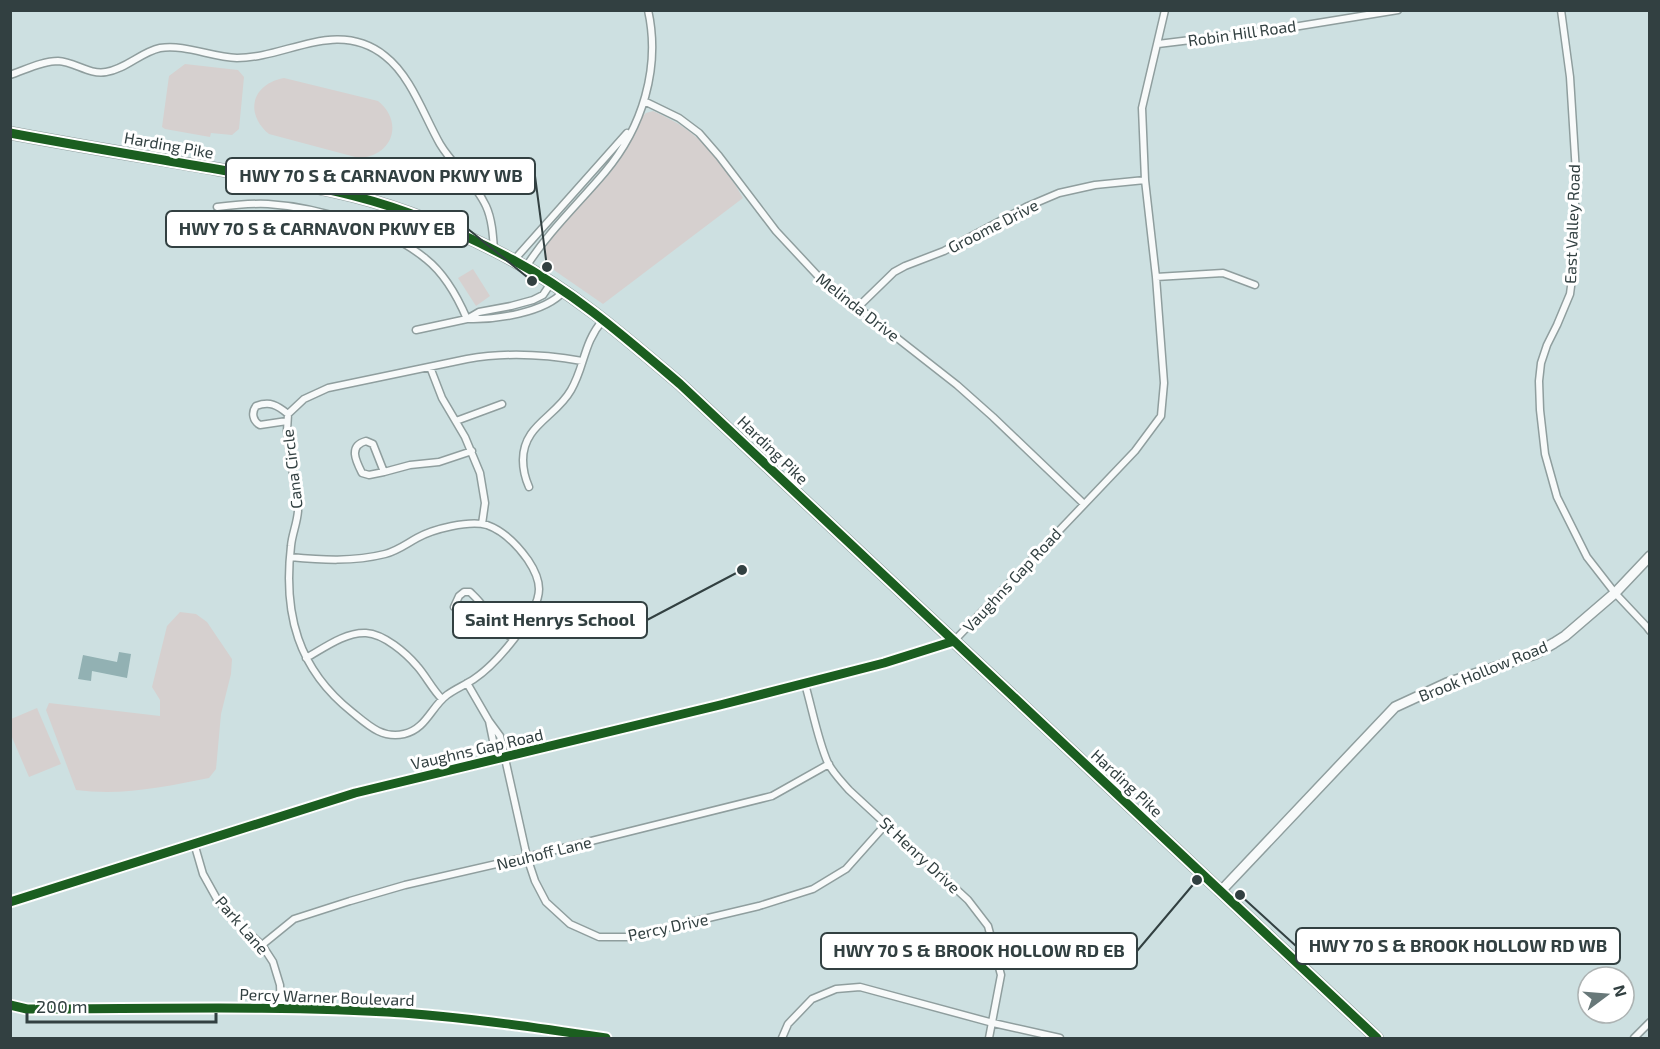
<svg xmlns="http://www.w3.org/2000/svg" width="1660" height="1049" font-family="'Exo 2',sans-serif">
<rect width="100%" height="100%" fill="#cde0e1"/>
<path fill="#d6d0cf" d="M185 64 238 70 244 77 239 129 232 135 211 133 210 137 165 129 162 127 169 76Z
M284 78 378 101C404 122 393 156 359 158L269 134C244 113 252 84 284 78Z
M653 111C666 117 679 123 690 132 712 149 730 175 743 198L603 304 548 266C543 259 544 252 546 244L610 173 630 142 641 118 646 113Z
M473 269 490 296 476 306 458 278Z
M180 612 196 614 207 622 232 659 231 674 221 714 216 769 209 778C165 787 121 796 76 790L46 710 49 703 160 716V700L152 687 167 626Z
M37 708 61 764 29 777 11 735V719Z"/>
<path fill="#92b1b3" d="M119 652 131 654 127 678 92 671 91 681 78 679 83 655 117 662Z"/>
<g fill="none" stroke-linecap="round" stroke-linejoin="round">
<defs>
<path id="street" d="M1561 10 1570 77 1576 173 1573 271 1570 294 1557 325 1547 345 1541 363 1539 381 1540 410 1545 454 1557 497 1587 557 1615 593 1647 627 1650 631
M1158 44 1281 29 1398 10
M10 75C25 70 42 61 58 61 75 62 89 75 106 72 126 69 141 52 160 48 185 44 211 57 237 58 287 58 337 18 385 56 411 76 424 116 440 144 453 166 475 182 486 206 492 219 493 235 494 250
M644 101 679 118 699 133 719 156 776 231 818 276 957 385 993 417 1084 504
M217 207C234 205 251 203 268 204 316 207 389 228 426 259 445 274 458 298 467 319L416 330
M514 260 627 133
M526 267C548 232 578 204 605 172 642 128 661 68 648 10
M1156 277 1223 273 1255 285
M551 283 543 295 533 300 511 306 479 312 467 319C495 320 545 313 564 291
M857 308 894 272 905 266 944 251 1026 207 1059 193 1095 185 1145 180
M430 367 442 398 465 437 480 473 485 503 482 524
M287 421 260 425C253 421 251 413 256 406 270 401 277 405 288 414
M456 421 502 404
M384 472 369 475 362 473C356 461 348 446 366 441L373 444 384 472 410 465 439 462 472 451
M529 487C525 478 523 469 523 460 523 425 556 417 571 390 585 366 583 343 603 320
M290 557C322 560 353 562 385 554 397 551 406 544 417 538 433 529 469 520 487 525 504 531 518 546 528 560 534 569 539 578 539 589 539 615 495 665 474 679 465 685 455 689 447 695 431 707 426 729 404 734 382 739 368 725 352 712 298 669 283 614 291 546 292 534 297 524 298 511L287 431 288 414 304 399 328 388 467 359C506 352 543 354 582 361
M485 621 454 607 459 596 464 592H470C478 600 489 609 485 621L514 639
M954 641 1135 451 1161 416 1164 383 1156 277 1145 180 1142 108 1165 10
M306 658C324 648 345 632 366 633 384 634 406 653 417 666 426 676 432 689 442 699
M467 683 489 721
M805 684C812 708 818 741 828 763 833 773 842 782 849 790L968 900 988 926 1001 975 989 1038
M497 760 489 721 500 736 527 857 535 881 546 902 570 924 599 937H628L759 906 813 889 846 869 887 823
M194 843 203 874 218 901 239 924 262 945 273 962 280 985 281 1009
M262 945 294 919 350 901 405 885 527 857 772 796 829 764
M782 1038 788 1024 812 999 836 989 860 987 993 1023 1060 1038
M1634 1038 1650 1022"/>
<path id="secondary" d="M1220 892 1395 707 1447 683 1535 654 1554 643 1565 636 1615 593 1650 556
M10 902 355 793 720 705 884 663 954 641
M10 1005 27 1009C152 1009 278 1005 403 1013 471 1018 539 1028 606 1038"/>
<path id="primary" d="M10 133C79 146 147 157 216 169 262 177 308 184 354 196 409 210 463 233 513 260 575 293 627 339 680 384L1377 1038"/>
</defs>
<use href="#street" stroke="#8f9e9e" stroke-width="9"/>
<use href="#secondary" stroke="#8f9e9e" stroke-width="12"/>
<use href="#primary" stroke="#8f9e9e" stroke-width="14"/>
<use href="#street" stroke="#f8fafa" stroke-width="6"/>
<use href="#secondary" stroke="#f8fafa" stroke-width="9"/>
<use href="#primary" stroke="#f8fafa" stroke-width="10"/>
<defs>
<path id="cycleway" d="M10 133C79 146 147 157 216 169 262 177 308 184 354 196 409 210 463 233 513 260 575 293 627 339 680 384L1377 1038
M10 902 355 793 720 705 884 663 954 641
M10 1005 27 1009C152 1009 278 1005 403 1013 471 1018 539 1028 606 1038"/>
</defs>
<use href="#cycleway" stroke="#fff" stroke-width="13"/>
<use href="#cycleway" stroke="#1b5e20" stroke-width="9"/>
</g>
<g text-anchor="middle" stroke-width="6" stroke-linejoin="round" paint-order="stroke">
<g font-size="16" fill="#324041" stroke="#fff">
<text transform="translate(1242 33) rotate(-8)" y="6">Robin Hill Road</text>
<text transform="translate(169 145) rotate(10)" y="6">Harding Pike</text>
<text transform="translate(1572 224) rotate(-88)" y="6">East Valley Road</text>
<text transform="translate(993 226) rotate(-27)" y="6">Groome Drive</text>
<text transform="translate(858 307) rotate(38)" y="6">Melinda Drive</text>
<text transform="translate(773 450) rotate(44)" y="6">Harding Pike</text>
<text transform="translate(292 469) rotate(-97)" y="6">Cana Circle</text>
<text transform="translate(1012 580) rotate(-47)" y="6">Vaughns Gap Road</text>
<text transform="translate(1483 671) rotate(-22)" y="6">Brook Hollow Road</text>
<text transform="translate(477 749) rotate(-13)" y="6">Vaughns Gap Road</text>
<text transform="translate(1127 783) rotate(43)" y="6">Harding Pike</text>
<text transform="translate(544 853) rotate(-14)" y="6">Neuhoff Lane</text>
<text transform="translate(920 855) rotate(43)" y="6">St Henry Drive</text>
<text transform="translate(242 925) rotate(49)" y="6">Park Lane</text>
<text transform="translate(668 927) rotate(-12)" y="6">Percy Drive</text>
<text transform="translate(327 997) rotate(2)" y="6">Percy Warner Boulevard</text>
</g>
</g>
<path fill="none" stroke="#324041" stroke-width="2" d="M547 267L535 176M532 281L468 229M742 570L647 620M1240 895L1296 946M1197 880L1137 951"/>
<g fill="#324041" stroke="#fff" stroke-width="2">
<circle cx="547" cy="267" r="6"/>
<circle cx="532" cy="281" r="6"/>
<circle cx="742" cy="570" r="6"/>
<circle cx="1240" cy="895" r="6"/>
<circle cx="1197" cy="880" r="6"/>
</g>
<g fill="#fff" stroke="#324041" stroke-width="2">
<rect x="226" y="158" width="309" height="36" rx="6"/>
<rect x="166" y="211" width="302" height="36" rx="6"/>
<rect x="453" y="602" width="194" height="36" rx="6"/>
<rect x="1296" y="928" width="324" height="36" rx="6"/>
<rect x="821" y="933" width="316" height="36" rx="6"/>
</g>
<g font-size="18" text-anchor="middle" font-weight="bold" fill="#324041">
<text x="381" y="182">HWY 70 S &amp; CARNAVON PKWY WB</text>
<text x="317" y="235">HWY 70 S &amp; CARNAVON PKWY EB</text>
<text x="550" y="626">Saint Henrys School</text>
<text x="1458" y="952">HWY 70 S &amp; BROOK HOLLOW RD WB</text>
<text x="979" y="957">HWY 70 S &amp; BROOK HOLLOW RD EB</text>
</g>
<rect width="1660" height="1049" fill="none" stroke="#324041" stroke-width="24"/>
<g transform="translate(1606 995) rotate(74)"><circle r="28" fill="#ffffff" stroke="#adb3b3" stroke-width="1.5"/>
<path d="M0-4.5L10 22L0 15L-10 22Z" fill="#687879"/>
<text y="-9" font-size="16" font-weight="bold" text-anchor="middle" fill="#324041">N</text>
</g>
<path d="M27 1013v9h189v-9" fill="none" stroke="#324041" stroke-width="3"/>
<text x="36" y="1013" font-size="18" fill="#324041" stroke="#ffffff" stroke-width="4.5" paint-order="stroke">200 m</text>
</svg>
